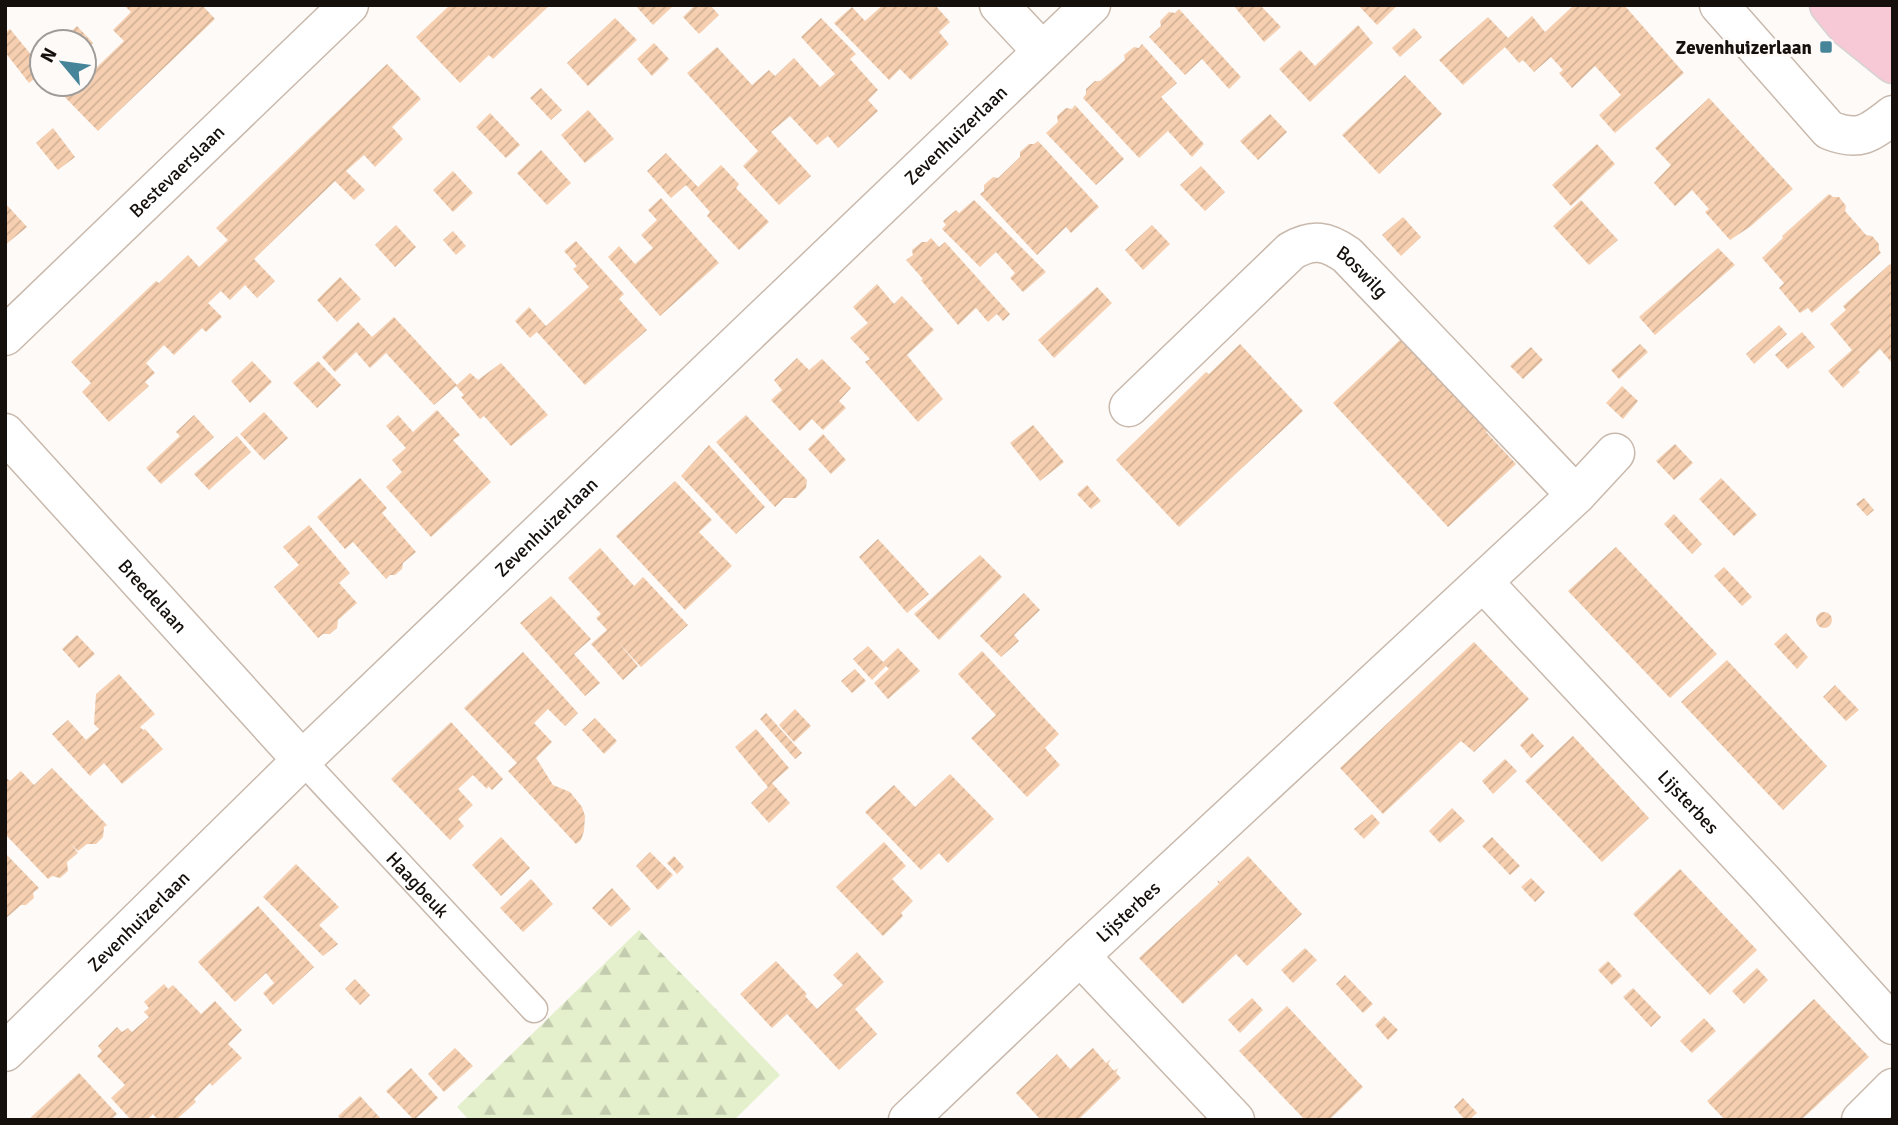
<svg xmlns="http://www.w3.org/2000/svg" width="1898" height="1125" font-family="Signika,sans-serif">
<defs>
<pattern id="forest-firs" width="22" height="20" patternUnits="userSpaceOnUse" patternTransform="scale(1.75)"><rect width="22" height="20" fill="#e4efcc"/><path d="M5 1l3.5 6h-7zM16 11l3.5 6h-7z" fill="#c3ccae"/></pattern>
<pattern id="building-hatch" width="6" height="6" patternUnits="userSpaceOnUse" patternTransform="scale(1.75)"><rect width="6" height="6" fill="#f6cfb0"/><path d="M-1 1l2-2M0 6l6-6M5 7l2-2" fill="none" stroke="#d2b196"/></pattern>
</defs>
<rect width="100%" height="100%" fill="#fdfaf7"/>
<path fill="url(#forest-firs)" d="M639 930 780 1075 734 1120H469L457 1107Z"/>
<path fill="url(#building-hatch)" d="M124 5H202L215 19 98 131 52 84H84V57L95 69 124 41 113 30 131 12Z
M450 5H550L493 59 489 55 460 83 416 37Z
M635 5H674L653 25Z
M695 5H710L719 15 699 34 683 17Z
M883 5H935L950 22 939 32 949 44 911 80 900 69 889 80 834 23 852 7 865 21Z
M1233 5H1260L1281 27 1264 42Z
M1358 5H1398L1377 25Z
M1574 5H1624L1684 73 1615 133 1599 115 1621 95 1595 66 1572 88 1559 73 1563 70 1551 57 1534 72 1523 60 1519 63 1505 47 1463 85 1439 60 1488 17 1508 38 1532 16 1545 32Z
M1179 9 1241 77 1229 89 1202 59 1185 75 1149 37 1161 26 1160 21 1169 12 1175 13Z
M615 18 637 40 588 86 567 63Z
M821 18 856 54 850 59 878 90 868 100 878 111 838 148 828 136 817 145 790 116 771 132 811 176 779 205 743 166 758 151 687 73 717 47 752 85 769 70 775 76 794 58 820 87 835 74 801 37Z
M1358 25 1373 43 1310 102 1279 69 1300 50 1315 66Z
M77 26 93 43 84 52V42H69L65 38Z
M1414 28 1422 37 1400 57 1392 48Z
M10 29 42 68V73L29 83 5 52V33Z
M654 43 669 59 652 76 637 59Z
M1142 44 1177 83 1161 97 1204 144 1192 157 1168 131 1139 158 1083 98 1086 94V89L1095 81H1100L1125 60 1124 55 1134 47 1139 48Z
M387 64 421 99 392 127 403 139 375 167 364 155 346 171 365 190 354 200 335 181 254 259 275 281 257 298 245 285 230 300 221 291 208 303 222 317 206 332 202 328 174 355 164 345 146 363 155 373 145 382 149 386 109 422 82 392 91 383 71 362 156 281 159 283 188 255 199 267 228 240 216 228Z
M1405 75 1442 114 1379 174 1342 135Z
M541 88 562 110 551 120 530 98Z
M1709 98 1793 189 1751 226 1730 240 1705 212 1709 209 1692 190 1675 206 1654 183 1671 165 1655 148Z
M1075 105 1124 159 1096 185 1046 133 1058 122 1057 116 1066 108 1072 109Z
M588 110 614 139 585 163 561 135Z
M490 113 520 145 506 158 476 127Z
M1270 114 1287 132 1258 160 1240 141Z
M53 128 75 157 58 170 36 143Z
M1038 141 1099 207 1071 233 1066 227 1037 255 980 194 984 191V185L993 177 998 178 1020 157V152L1029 144H1034Z
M1597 144 1615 164 1571 206 1552 185Z
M541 150 571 183 547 205 517 173Z
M666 153 698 187 721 165 739 184 736 188 769 222 739 250 707 216 710 212 686 185 671 198 647 171Z
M1201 166 1225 192 1205 211 1180 185Z
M453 171 473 193 453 212 433 190Z
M1829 194 1833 197H1839L1846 206 1845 211 1866 235 1872 236 1879 244V250L1881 253 1812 313 1808 308 1800 313 1779 288 1784 283 1762 258 1783 238 1782 236Z
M661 198 719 263 660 316 608 257 619 246 635 264 653 248 641 235 657 220 648 210Z
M974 200 1046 272 1023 292 1010 278 1015 273 996 252 980 267 942 229 946 225 943 221 956 210 959 213Z
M1581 200 1618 240 1589 265 1553 226Z
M5 203 27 227 5 245Z
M1403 217 1421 237 1401 256 1382 235Z
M396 225 416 247 395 267 375 245Z
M1152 225 1170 244 1143 270 1125 250Z
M453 231 466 246 456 255 443 240Z
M931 238 939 247 945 242 1010 314 1003 321 997 314 988 322 976 308 958 325 921 280 923 279 906 260 913 255 912 250 922 242H927Z
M576 241 624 294 619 299 647 330 585 385 537 332 530 338 515 321 529 307 546 326 589 287 573 269 577 266 564 251Z
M1718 248 1735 265 1655 335 1639 317Z
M1890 264 1893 267V364L1880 349 1858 370 1860 372 1843 388 1828 371 1852 350 1830 324 1846 310 1843 306Z
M340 277 361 299 337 322 317 300Z
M877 284 894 304 902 296 934 330 907 355 943 399 918 422 865 362 870 359 850 338 868 323 853 307Z
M1097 287 1112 303 1054 358 1038 340Z
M394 317 457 385 470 373 478 380 501 363 548 415 511 446 484 416 480 419 461 397 464 395 456 386 434 405 386 353 370 368 356 352 335 372 322 357 358 322 372 337Z
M1779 325 1787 334 1754 364 1746 354Z
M1802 332 1815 347 1788 369 1775 355Z
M1400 340 1488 430 1486 432 1516 464 1448 527 1333 403Z
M1240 344 1303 411 1179 527 1116 460 1206 372 1209 374Z
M1640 344 1648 352 1619 379 1611 370Z
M1531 347 1543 360 1523 379 1510 366Z
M797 358 809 370 822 359 851 388 839 401 846 408 823 430 812 419 800 431 771 400 782 390 774 380Z
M252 361 272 382 250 403 231 381Z
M318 361 341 385 317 408 293 383Z
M1622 386 1638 401 1623 419 1606 403Z
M437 410 460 435 453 440 491 482 431 537 386 487 402 472 392 460 406 448 386 426 398 415 413 432Z
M264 412 288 438 264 460 240 434Z
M194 415 214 437 161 484 146 468 180 436 176 432Z
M746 415 807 480 806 488 796 498H784L775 507 716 442Z
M1033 425 1064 462 1040 481 1010 443Z
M823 434 846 460 831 474 808 449Z
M237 436 251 452 209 490 194 474Z
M1675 444 1693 463 1674 480 1656 461Z
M709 445 765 507 736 534 681 476Z
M360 478 387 508 382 513 416 552 403 563 402 569 395 575H390L386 579 353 542 345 549 317 517Z
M1721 478 1757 515 1734 536 1699 499Z
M675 481 712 520 699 532 732 566 685 610 616 536Z
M1087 485 1101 501 1091 509 1077 494Z
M1864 498 1874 510 1867 516 1856 504Z
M1674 514 1702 544 1692 554 1664 524Z
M309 525 350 573 339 583 357 603 338 620 337 628 330 634H323L318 638 274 587 299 565 283 547Z
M878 539 929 594 907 613 859 557Z
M1616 547 1717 654 1670 698 1568 591Z
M600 548 634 586 643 577 688 625 641 667 618 642 638 666 623 680 591 644 607 630 596 618 601 614 568 578Z
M980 555 1002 577 939 640 914 614Z
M1724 567 1752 597 1742 606 1714 576Z
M1024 593 1040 610 1014 635 1019 641 1001 657 980 636Z
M551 596 591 639 574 654 600 683 585 696 520 623Z
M1816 620a8 8 0 1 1 16 0a8 8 0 1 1-16 0Z
M1786 633 1808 657 1797 669 1774 644Z
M77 635 95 654 79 668 62 649Z
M1474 642 1529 699 1474 752 1461 741 1383 814 1340 768Z
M868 646 883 662 898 648 920 671 888 699 874 683 889 669 886 666 872 680 853 659Z
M982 651 1059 734 1045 748 1060 765 1027 797 971 738 996 715 958 674Z
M523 652 578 713 565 726 548 709 534 723 552 742 536 758 553 785 570 792 582 807 585 816 584 831 581 840 576 844 508 771 517 763 464 708Z
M1727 660 1827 766 1783 810 1681 702Z
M855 669 866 681 852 693 841 681Z
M119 674 155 714 140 727 143 730 145 729 163 749 122 784 104 763 90 776 52 734 68 720 86 740 99 729 94 724 96 694Z
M1835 685 1859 710 1846 721 1823 697Z
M795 709 811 726 794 742 779 725Z
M766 713 802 753 795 759 760 719Z
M595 718 617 741 604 754 582 730Z
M451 722 503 779 492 790 488 786 487 789 473 775 458 789 473 805 458 819 464 826 450 840 391 779Z
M756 729 789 768 772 783 790 803 769 823 751 803 768 787 735 747Z
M1532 733 1544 746 1531 758 1520 745Z
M1573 736 1649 818 1602 862 1525 781Z
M1505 759 1517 771 1493 794 1482 781Z
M52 768 107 825 104 827 103 837 96 844H87L78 851 71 844 78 853 67 862 68 871 60 878 52 876 48 879 5 834V777L10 781 21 771 34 785Z
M950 774 994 819 948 863 939 853 921 870 865 812 894 785 915 807Z
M1452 808 1465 821 1440 843 1429 831Z
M1372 814 1380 823 1364 839 1354 829Z
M501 837 530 868 501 896 472 865Z
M1492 837 1520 866 1510 875 1482 846Z
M884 842 906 866 892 879 913 901 901 913 903 916 883 936 836 887Z
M650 852 673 875 658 890 636 866Z
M5 853 39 888 33 893 34 898 26 905H21L5 919Z
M674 856 684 867 677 874 667 863Z
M1248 856 1302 914 1247 966 1236 954 1183 1004 1139 958 1219 884 1217 880 1220 882Z
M296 864 339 907 319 925 338 944 323 956 263 897Z
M1680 869 1757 950 1710 995 1633 914Z
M1531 878 1545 892 1535 902 1521 887Z
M531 879 553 904 523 932 500 908Z
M612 888 631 909 611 927 592 908Z
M258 906 314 967 273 1005 263 993 274 983 266 973 235 1002 198 962Z
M1305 948 1317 960 1293 983 1281 970Z
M857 952 884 982 855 1009 877 1034 839 1070 787 1014 772 1028 740 994 776 961 807 994 805 996 817 1009 843 985 833 975Z
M1608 961 1622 976 1612 985 1598 970Z
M1757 968 1768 980 1744 1004 1732 991Z
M1345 975 1373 1004 1363 1013 1336 984Z
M355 979 370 995 360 1005 345 989Z
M164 984 168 989 173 985 201 1014 215 1001 242 1030 228 1044 242 1058 212 1086 210 1083 194 1099 196 1102 176 1120H158L153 1114 147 1120H131L111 1098 125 1085 97 1056 102 1051 98 1046 117 1027 122 1032 128 1028 132 1032 149 1017 144 1012 149 1008 144 1002Z
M1633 988 1661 1017 1651 1027 1623 997Z
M1252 998 1263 1010 1240 1033 1228 1020Z
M1814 999 1869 1057 1801 1120H1725L1707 1101Z
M1287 1006 1363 1087 1329 1120H1305L1239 1051Z
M1384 1016 1398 1030 1388 1040 1375 1025Z
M1704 1018 1716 1031 1692 1053 1680 1041Z
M455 1048 473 1066 444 1092 428 1074Z
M1093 1048 1106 1063 1111 1059 1108 1064 1114 1071 1118 1068 1116 1073 1121 1078 1078 1120H1041L1016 1093 1057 1054 1070 1069Z
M411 1068 438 1098 414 1120 386 1091Z
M79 1073 117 1114 111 1120H28Z
M360 1096 382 1120H341L338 1116Z
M1463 1098 1477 1113 1469 1120H1465L1454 1107Z"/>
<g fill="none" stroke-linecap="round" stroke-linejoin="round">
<defs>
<g id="service">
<path id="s1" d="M302 760 534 1009"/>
</g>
<g id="minor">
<path d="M999 5 1042 51"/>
<path d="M1719 5 1829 130C1859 142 1869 134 1893 115"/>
<path id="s2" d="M5 336 349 5"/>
<path id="s3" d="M1129 407 1291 251C1313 238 1327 241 1347 255L1576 495"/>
<path id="s4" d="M5 433 302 760"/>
<path id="s5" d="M1483 582 1765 883 1893 1025"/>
<path d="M1080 956 1235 1120"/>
<path id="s6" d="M5 1052 302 760 1091 5"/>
<path id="s7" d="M908 1120 1080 956 1576 495 1615 453"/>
<path d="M1861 1120 1893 1088"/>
</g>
<path id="primary" d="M1829 5 1847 27 1893 64
M1871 5 1893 39"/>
</defs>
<use href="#service" stroke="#c9b9ad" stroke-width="29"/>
<use href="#minor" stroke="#c9b9ad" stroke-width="41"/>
<use href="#primary" stroke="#d5d4d3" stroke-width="41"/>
<use href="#service" stroke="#fff" stroke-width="26"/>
<use href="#minor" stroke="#fff" stroke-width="38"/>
<use href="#primary" stroke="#f7c8d5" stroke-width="38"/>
</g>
<rect fill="#468499" stroke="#fdfaf7" stroke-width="2.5" x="1819" y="40" width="14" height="14" rx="3.5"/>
<g text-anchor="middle" stroke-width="6" stroke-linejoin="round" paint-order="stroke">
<g font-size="19" font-weight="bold" fill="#15100c" stroke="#fdfaf7" text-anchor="end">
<text x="1812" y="54">Zevenhuizerlaan</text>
</g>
<g font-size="19" fill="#15100c" stroke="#fdfaf7">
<text dy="7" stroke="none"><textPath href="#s6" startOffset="1321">Zevenhuizerlaan</textPath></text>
<text dy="7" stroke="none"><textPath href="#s2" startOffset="238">Bestevaerslaan</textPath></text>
<text dy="7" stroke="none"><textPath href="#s3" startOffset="308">Boswilg</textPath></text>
<text dy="7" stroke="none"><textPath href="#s6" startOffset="754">Zevenhuizerlaan</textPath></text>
<text dy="7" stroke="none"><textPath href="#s4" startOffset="220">Breedelaan</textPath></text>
<text dy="7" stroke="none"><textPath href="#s5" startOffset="301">Lijsterbes</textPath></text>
<text dy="7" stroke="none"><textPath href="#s1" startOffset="170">Haagbeuk</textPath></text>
<text dy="7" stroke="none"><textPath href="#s7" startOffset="303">Lijsterbes</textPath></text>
<text dy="7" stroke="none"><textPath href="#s6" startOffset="187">Zevenhuizerlaan</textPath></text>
</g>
</g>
<rect width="1898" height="1125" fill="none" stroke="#15100c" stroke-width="14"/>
<g transform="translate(63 63) rotate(299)"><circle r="33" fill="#fdfaf7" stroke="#a09c99" stroke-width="2"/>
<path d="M0-5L12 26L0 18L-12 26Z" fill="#468499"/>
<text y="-10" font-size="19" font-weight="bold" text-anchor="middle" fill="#15100c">N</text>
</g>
</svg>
